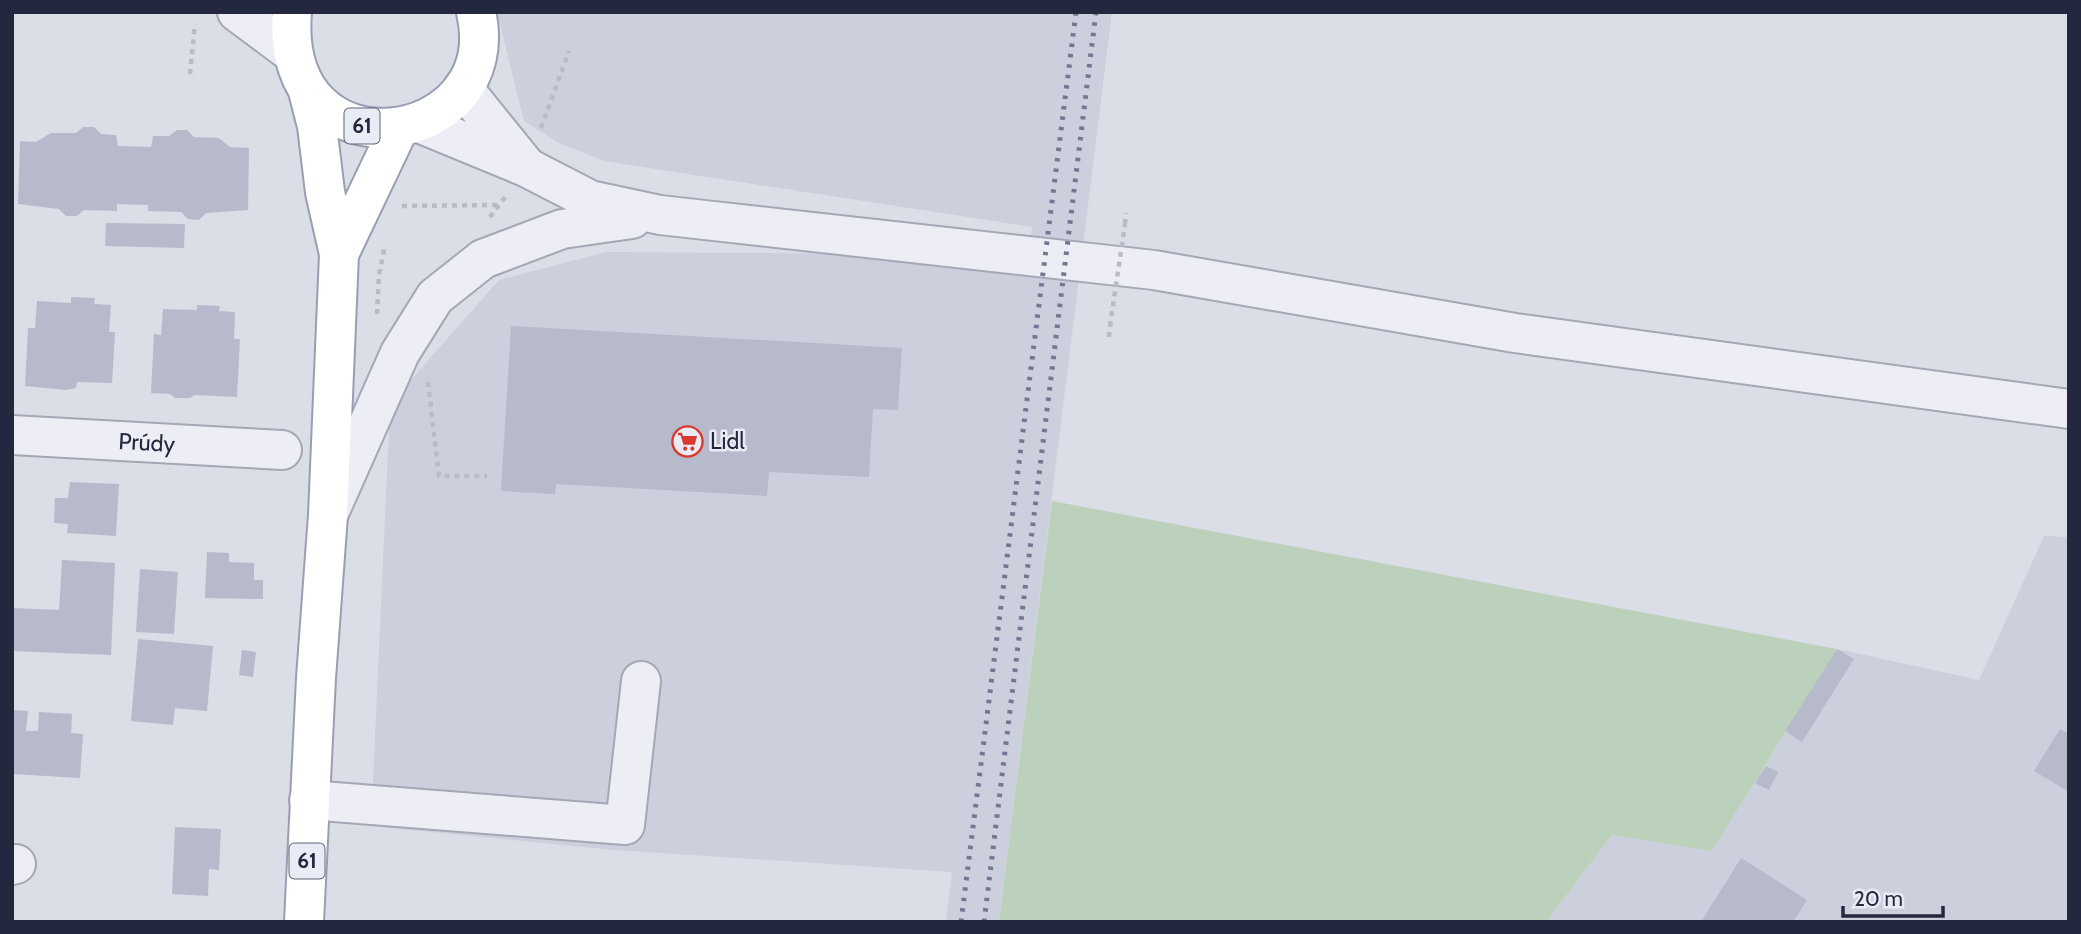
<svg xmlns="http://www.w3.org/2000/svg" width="2081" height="934" font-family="Cabin,sans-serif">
<rect width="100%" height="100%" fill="#dbdde7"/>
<path fill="#cccfdc" d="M497 12H1112L999 922H946L952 872 615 850 371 826 389 428 404 388 499 280 606 252 1028 255 1032 227 604 161 559 143 524 121Z
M2044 536 2069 537V922H1546L1612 835 1712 851 1837 649 1979 680Z"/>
<path fill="#bcd1bb" d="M1052 501 1837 649 1712 851 1612 835 1546 922H999Z"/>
<path fill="#b7baca" d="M83 127H94L101 134 116 135 118 146 151 147 153 136H169L177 130H187L194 137 219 138 230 147 249 148 248 210 206 213 199 220 188 219 181 212 148 211V205L117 204V211L84 210 77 216H66L59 209 18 204 20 141 36 142 51 133H76Z
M106 223 185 224 184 248 105 246Z
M71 297 95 298 94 304 111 305 109 332H115L112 383 77 382 76 388 66 390 25 386 28 328H35L37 301 71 303Z
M197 305 220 306 219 311 235 312 234 339H240L237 397 194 395 190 398H175L170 394 151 393 154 334 161 335 163 309 197 310Z
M511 326 902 348 898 410 873 409 869 477 769 472 767 496 556 484 555 494 501 491Z
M70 482 119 484 116 536 67 533 68 524 54 523 55 498H68Z
M207 552 229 553V562L254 563V580H263V599L205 598Z
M62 560 115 563 111 655 12 651V608L59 610Z
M140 569 178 572 174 634 136 632Z
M138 639 213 646 207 711 175 708 173 725 131 721Z
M1837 649 1854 659 1802 742 1785 731Z
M242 650 256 652 253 677 239 675Z
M12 710 28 711 26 731H38L39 712 72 714 71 733 83 734 80 778 12 774Z
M2060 729 2069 734V792L2034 771Z
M1766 766 1778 772 1769 790 1755 783Z
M175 827 221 829 219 870 209 869 208 896 172 894Z
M1741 858 1807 900 1793 922H1701Z"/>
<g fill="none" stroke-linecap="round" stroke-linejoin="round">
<defs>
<g id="minor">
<path d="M237 12 292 53"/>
<path d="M463 88 526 166"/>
<path d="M419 123 528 168 590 200 660 215 1154 270 1515 333 2069 409"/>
<path id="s1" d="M12 435 282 450"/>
<path d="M328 515 400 353 435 297 483 259 562 229 632 219"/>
<path d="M309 800 625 825 641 681"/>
<path d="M12 865 16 864"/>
</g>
<path id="major" d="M292 12C278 183 508 149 476 12
M339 254 399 128
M304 922 316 678 328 515 339 254 325 192 317 126 308 91"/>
</defs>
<use href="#minor" stroke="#a4a7b4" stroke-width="42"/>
<use href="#major" stroke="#999eb3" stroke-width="42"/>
<path stroke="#b9bbc5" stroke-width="4.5" stroke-dasharray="5 5" stroke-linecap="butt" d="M190 74 195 24
M541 128 569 51
M402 206 498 205
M490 217 506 196
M1125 224 1126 213
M377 314 379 275 385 245
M1109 337 1110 326
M428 382 439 476H487"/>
<use href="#minor" stroke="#edeef5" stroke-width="38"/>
<use href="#major" stroke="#fff" stroke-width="38"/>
<path stroke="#737892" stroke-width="5" stroke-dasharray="3.5 7" stroke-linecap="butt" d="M961 922 1076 12
M984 922 1096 12"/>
<path stroke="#b9bbc5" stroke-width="4.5" stroke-dasharray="5 5" stroke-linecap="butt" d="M1110 326 1125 224"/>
</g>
<defs>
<symbol id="supermarket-ring" viewBox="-11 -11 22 22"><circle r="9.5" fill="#eaecf5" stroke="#da3b31" stroke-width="1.5"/><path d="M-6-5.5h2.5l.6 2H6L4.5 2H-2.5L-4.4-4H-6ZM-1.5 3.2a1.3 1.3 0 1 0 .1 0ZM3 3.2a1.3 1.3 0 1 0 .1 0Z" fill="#da3b31"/></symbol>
</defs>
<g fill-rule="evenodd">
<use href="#supermarket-ring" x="670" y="424" width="35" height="35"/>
</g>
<g text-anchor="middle" stroke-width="5" stroke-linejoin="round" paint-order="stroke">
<g fill="#eaecf5" stroke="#5f6375" stroke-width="2">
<rect x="344.5" y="108.5" width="35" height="35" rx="5"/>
<rect x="289.5" y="843.5" width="35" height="35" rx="5"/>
</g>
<g font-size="21" font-weight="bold" fill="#24283e">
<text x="362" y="133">61</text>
<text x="307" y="868">61</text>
</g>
<g font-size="23" fill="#24283e" stroke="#eaecf5" text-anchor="start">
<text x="710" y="449">Lidl</text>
</g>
<g font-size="23" fill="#24283e" stroke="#eaecf5">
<text dy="8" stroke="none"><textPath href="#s1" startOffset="135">Prúdy</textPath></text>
</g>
</g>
<rect width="2081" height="934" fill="none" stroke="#24283e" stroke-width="28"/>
<path d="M1843 906v10h100v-10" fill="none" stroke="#24283e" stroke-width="3.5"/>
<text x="1854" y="906" font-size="21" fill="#24283e" stroke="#eaecf5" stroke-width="5" paint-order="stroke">20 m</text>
</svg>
